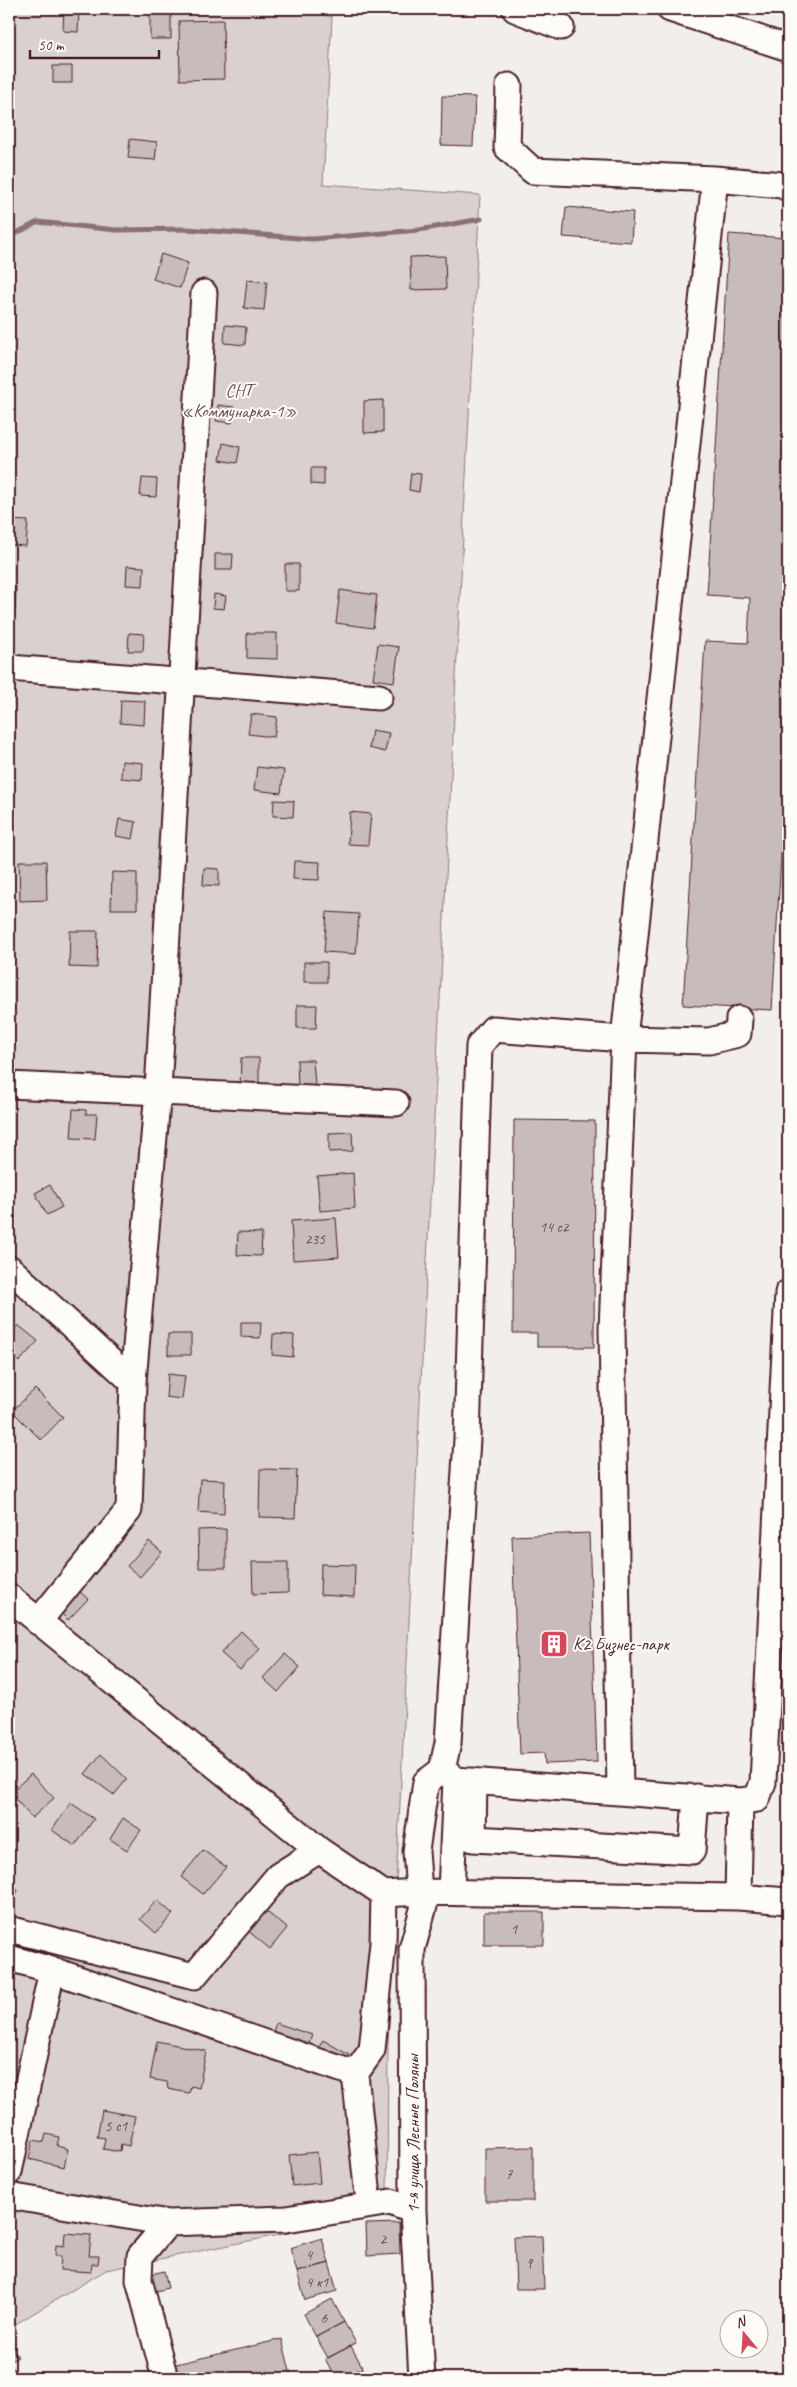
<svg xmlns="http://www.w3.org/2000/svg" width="797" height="2387" font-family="Caveat,sans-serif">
<rect width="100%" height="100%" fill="#f2efeb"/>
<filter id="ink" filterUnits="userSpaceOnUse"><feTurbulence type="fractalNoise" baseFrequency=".02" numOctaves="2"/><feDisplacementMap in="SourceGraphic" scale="10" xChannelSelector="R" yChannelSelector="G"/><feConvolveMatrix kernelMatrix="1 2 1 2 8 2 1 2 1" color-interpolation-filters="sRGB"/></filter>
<g filter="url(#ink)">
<path fill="#d9d0cf" stroke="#92787d" d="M9 9H302L332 17 323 184 480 195 388 2044 387 2213 106 2270 9 2328Z"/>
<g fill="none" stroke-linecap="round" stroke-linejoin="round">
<path stroke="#8b6f75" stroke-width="5" d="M9 237 38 222 116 230 187 229 312 239 419 230 481 219"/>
</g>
<path fill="#c8bbbb" stroke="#4a1f2b" d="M64 9H79L78 32 63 31Z
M150 9H171V39H150Z
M223 20 224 79 180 80 179 21Z
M53 66H72V83H53Z
M442 96 475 97 473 146 441 145Z
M130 139 157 142 155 160 128 158Z
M566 207 633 212 631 242 563 237Z
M729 234 788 238V737L772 1010 683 1005 705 641 748 643 750 598 707 595Z
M161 254 188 263 180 288 153 279Z
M445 256 446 289 411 290 410 257Z
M247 280 267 282 264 310 244 308Z
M225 325 246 327 245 345 224 343Z
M383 400V432L364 433V401Z
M218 405 234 407 232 423 216 421Z
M223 443 240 447 237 463 220 460Z
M311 468H324V485L311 484Z
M411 473 421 474 419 492 409 490Z
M142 478 157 479 156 497 140 496Z
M9 520 28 521 26 546 9 545Z
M215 554H233L232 570H215Z
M285 564H299V591H285Z
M127 566 144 567 143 586 126 585Z
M9 587H16L15 611H9Z
M340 590 377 595 373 628 336 623Z
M214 594 226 596 224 609 213 608Z
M129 633 144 634 143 651H128Z
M247 633H277V659L247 658Z
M378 644 399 647 394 682 373 679Z
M121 700 145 701 144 725 120 723Z
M251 714 277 717 274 737 248 734Z
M372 730 389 733 385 752 369 748Z
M122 761 143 763 142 780 121 778Z
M257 767 284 770 281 793 254 790Z
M274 800 294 801 293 817 273 816Z
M350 812 371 814 368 845 348 844Z
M119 819 136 822 133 839 116 836Z
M19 861H46L47 900 20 901Z
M294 861 320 862 319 880 293 879Z
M204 868 219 869V886L203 885Z
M112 872 137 873V909H111Z
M327 912 359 914 356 954 324 952Z
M70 931H98L97 968 69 967Z
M304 962H327V982H304Z
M297 1005H317L316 1028H297Z
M241 1058H259V1089H240Z
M297 1060H313L315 1086 298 1087Z
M73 1109 86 1110V1114H97L95 1139 71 1138Z
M514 1120 595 1121 594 1347H537V1333H513Z
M352 1132 353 1151 329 1152V1133Z
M353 1173 355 1208 320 1211 317 1176Z
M50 1185 62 1207 47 1215 35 1193Z
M336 1218 339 1257 293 1260 291 1221Z
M238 1232 262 1233 261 1256 237 1255Z
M241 1322H261L260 1338 241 1337Z
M18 1325 38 1341 19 1362 9 1353V1335Z
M168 1334H191V1355H168Z
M273 1334 294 1335 293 1357 272 1355Z
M168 1374 185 1376 182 1399 166 1397Z
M35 1389 63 1417 41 1440 12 1411Z
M260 1469 297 1470 295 1518 259 1517Z
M200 1479 225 1480 224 1514 198 1512Z
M226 1529V1568H199L198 1530Z
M589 1533 597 1762 545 1764 544 1753 520 1754 512 1536Z
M149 1541 162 1552 140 1577 127 1566Z
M252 1562H288V1593L253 1594Z
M321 1564 355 1565 354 1597 320 1595Z
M79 1591 88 1599 68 1620 59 1611Z
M241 1631 260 1649 240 1670 221 1653Z
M285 1654 300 1667 278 1692 263 1678Z
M101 1754 127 1779 114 1795 85 1774Z
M31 1774 54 1798 32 1818 10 1793Z
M71 1803 94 1819 75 1846 52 1830Z
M123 1818 141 1830 127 1850 110 1839Z
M203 1850 226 1867 203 1894 181 1877Z
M9 1887 18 1890 12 1906 9 1905Z
M157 1900 173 1914 156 1933 140 1919Z
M258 1905 287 1928 270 1949 241 1925Z
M484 1912H544V1945H484Z
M276 2023 312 2035 306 2052 270 2040Z
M323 2040 349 2055 342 2068 315 2054Z
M157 2041 206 2051 199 2088 191 2086 189 2093 168 2089 167 2082 150 2079Z
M102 2110 135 2116 129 2146 121 2144 120 2152 103 2149 105 2138 97 2137Z
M46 2134 59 2137 57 2146 68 2149 64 2167 29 2159 33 2140 44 2142Z
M533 2147V2201H485V2148Z
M317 2152 320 2183 292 2186 289 2155Z
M399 2223 400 2254 367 2256 366 2224Z
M65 2233 91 2235 89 2256H99L98 2264H92L91 2272 60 2270 61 2256H55L56 2245 64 2246Z
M542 2236 544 2289H516L514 2237Z
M322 2238 329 2263 297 2272 290 2248Z
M329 2263 337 2291 305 2300 297 2272Z
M164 2271 168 2288 153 2292 148 2275Z
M332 2299 344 2322 316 2337 304 2314Z
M344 2322 356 2343 328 2358 316 2337Z
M282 2339 291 2375 278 2378H175L172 2365Z
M11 2346 18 2357 9 2362 19 2378H9V2347Z
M351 2346 363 2368 343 2378H336L325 2359Z
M358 2370 363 2378H343Z"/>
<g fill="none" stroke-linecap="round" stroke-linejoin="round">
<defs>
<path id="minor" d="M515 9 561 27
M670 9 788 48
M509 86 507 147 533 171 715 179 782 185 788 188
M9 668 379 697
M739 1019 738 1034 709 1041 624 1039 493 1029 479 1046 467 1439 448 1743 442 1770 456 1780 740 1801 757 1799 763 1782 788 1293
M9 1085 396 1103
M9 1268 133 1382
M9 1597 319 1850 384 1894 419 1892 738 1897 788 1901
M38 1622 129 1510 133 1382 158 1090 204 293
M474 1781 473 1839 692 1851 696 1797
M620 1791 612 1329 624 1039 715 179
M451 1892 456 1780
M738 1897 740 1801
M9 1929 194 1976 278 1876 319 1850
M9 1958 52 1970 355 2074 372 2050 383 1943 384 1894
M355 2074 367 2187
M9 2172 52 1970
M9 2196 168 2223 286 2219 391 2202 413 2211
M165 2378 139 2280 140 2256 168 2223
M422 2378 413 2211 412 1949 424 1906 419 1892 416 1851 426 1782 442 1770"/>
</defs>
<use href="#minor" stroke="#4a1f2b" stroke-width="29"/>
<use href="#minor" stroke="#fdfcf7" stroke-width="25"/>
</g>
</g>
<defs>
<symbol id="building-square" viewBox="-11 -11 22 22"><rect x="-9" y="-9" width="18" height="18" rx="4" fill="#d1495b" stroke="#fdfcf7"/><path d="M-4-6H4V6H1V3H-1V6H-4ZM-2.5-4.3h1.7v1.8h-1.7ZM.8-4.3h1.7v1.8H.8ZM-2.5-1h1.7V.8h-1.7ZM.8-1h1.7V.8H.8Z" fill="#fff"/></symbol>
</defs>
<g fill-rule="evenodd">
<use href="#building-square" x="538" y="1628" width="32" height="32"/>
</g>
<g text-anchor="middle" stroke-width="4" stroke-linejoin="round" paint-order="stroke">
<g font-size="15" fill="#6a464f">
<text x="554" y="1232">14 с2</text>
<text x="315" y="1244">235</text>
<text x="514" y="1934">1</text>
<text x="116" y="2131">5 с1</text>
<text x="509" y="2179">7</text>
<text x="383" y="2244">2</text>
<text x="309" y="2260">4</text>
<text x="529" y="2268">9</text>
<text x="317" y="2287">4 к1</text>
<text x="324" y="2323">6</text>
</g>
<g font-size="18" fill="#6e4b54" stroke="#fdfcf7">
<text x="239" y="396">СНТ<tspan x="239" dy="21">«Коммунарка-1»</tspan></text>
</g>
<g font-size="18" fill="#4a1f2b" stroke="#fdfcf7" text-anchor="start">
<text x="573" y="1650">К2 Бизнес-парк</text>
</g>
<g font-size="18" fill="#4a1f2b" stroke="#fdfcf7">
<text transform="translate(413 2134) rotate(-90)" y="6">1-я улица Лесные Поляны</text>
</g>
</g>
<rect width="797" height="2387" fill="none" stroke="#fdfcf7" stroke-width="30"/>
<rect x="15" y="15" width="767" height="2357" fill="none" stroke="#4a1f2b" stroke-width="2" filter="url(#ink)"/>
<g transform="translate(744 2334) rotate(342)"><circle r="24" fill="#fdfcf7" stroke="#b5a4a5"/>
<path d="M0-4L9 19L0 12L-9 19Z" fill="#d1495b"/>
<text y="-8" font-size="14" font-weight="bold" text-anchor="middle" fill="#4a1f2b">N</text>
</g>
<path d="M30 50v8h129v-8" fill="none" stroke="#4a1f2b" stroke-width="2.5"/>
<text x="38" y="50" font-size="15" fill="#4a1f2b" stroke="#fdfcf7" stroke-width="4" paint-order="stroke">50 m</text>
</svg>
